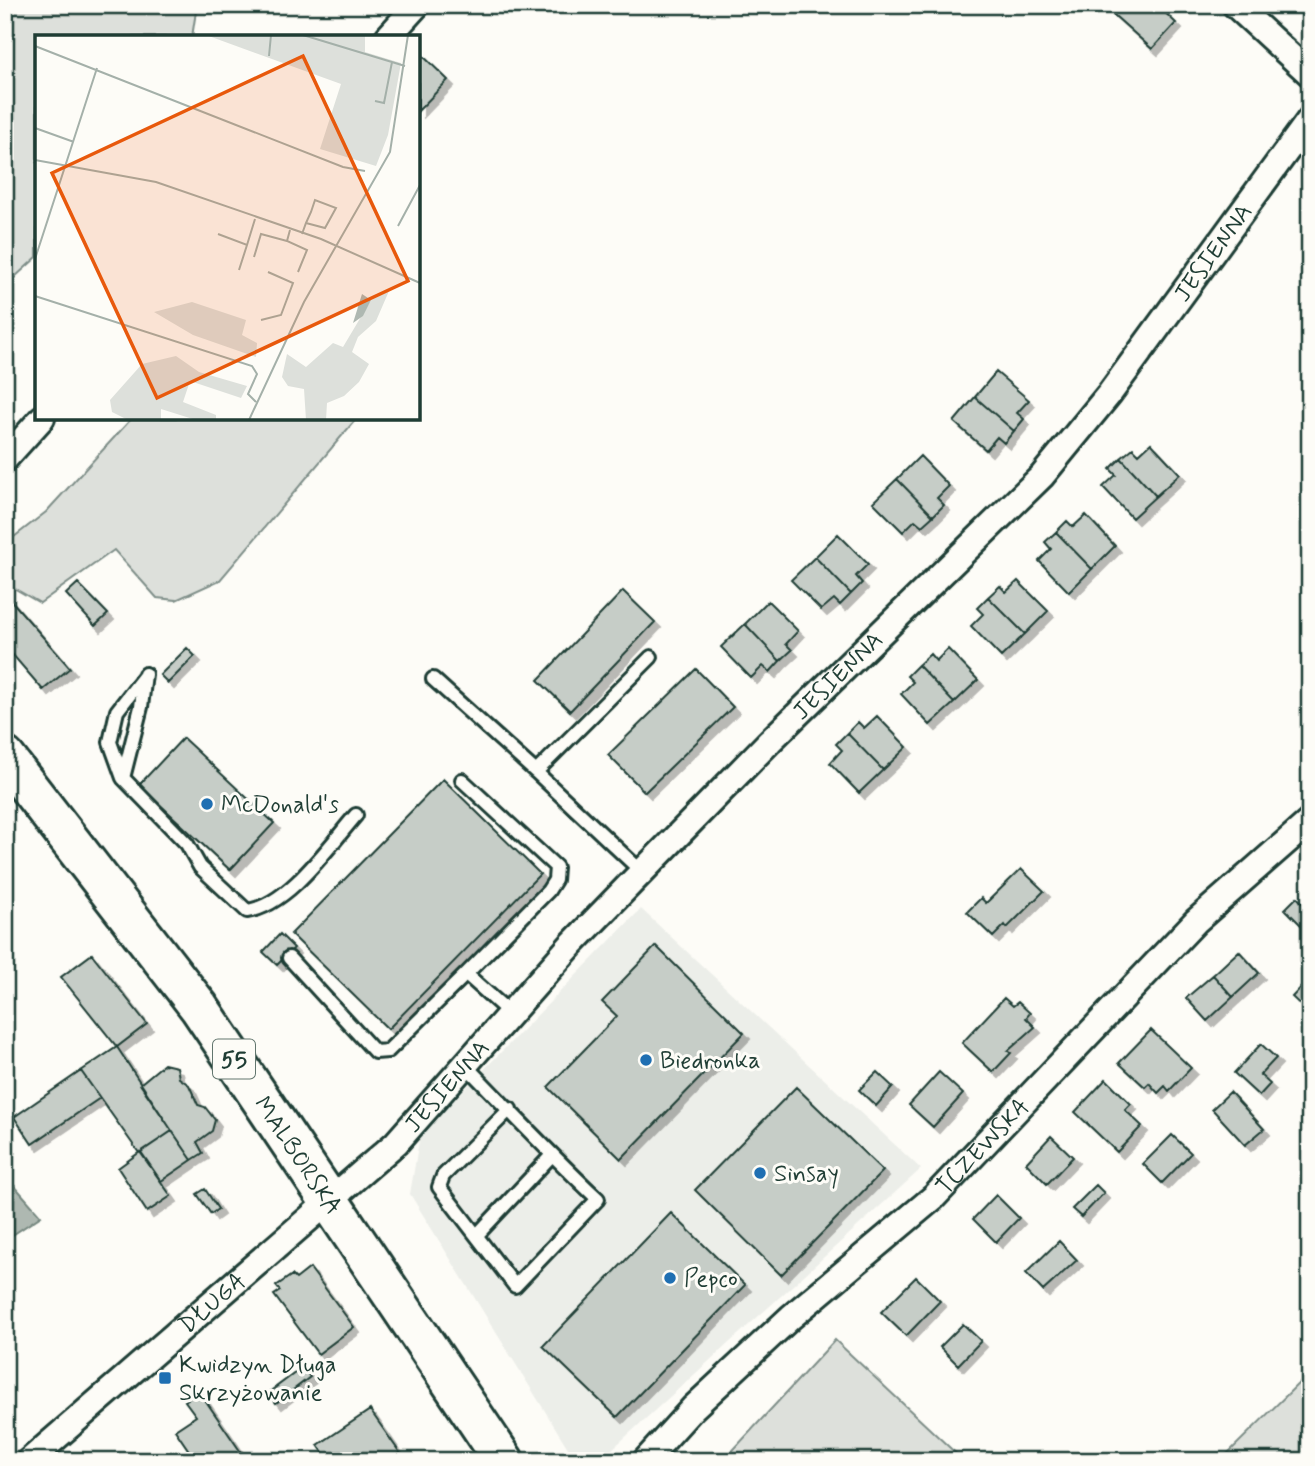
<svg xmlns="http://www.w3.org/2000/svg" width="1315" height="1466" font-family="Mynerve,sans-serif">
<defs>
<filter id="shadow"><feDropShadow dx="6" dy="6" stdDeviation="0" flood-color="#0004"/></filter>
</defs>
<rect width="100%" height="100%" fill="#fdfcf7"/>
<filter id="ink" filterUnits="userSpaceOnUse"><feTurbulence type="fractalNoise" baseFrequency=".0143" numOctaves="2"/><feDisplacementMap in="SourceGraphic" scale="14" xChannelSelector="R" yChannelSelector="G"/><feConvolveMatrix kernelMatrix="1 2 1 2 8 2 1 2 1" color-interpolation-filters="sRGB"/></filter>
<g filter="url(#ink)">
<path fill="#eceee9" d="M641 909 921 1169 599 1461H576L410 1194 420 1135Z"/>
<path fill="#dde0db" stroke="#7e8e88" stroke-width="2" d="M5 5H197L192 37H37V257L5 286V200L8 197 5 193Z
M132 418H357L220 580 176 600 157 598 114 550 40 603 5 583V544L46 512Z
M835 1340 964 1461H723Z
M1310 1372V1461H1220Z"/>
<path fill="#aeb8b1" stroke="#75877f" stroke-width="2" d="M5 1175 41 1216 5 1240Z"/>
<path fill="#c6cdc7" stroke="#1f3d34" stroke-width="2" filter="url(#shadow)" d="M1109 5H1157L1176 23 1152 49 1106 8Z
M420 53 448 80 418 111V55Z
M996 372 1029 400 1017 413 1024 419 1014 431 975 397Z
M975 397 1014 431 1004 443 997 437 986 450 954 422Z
M1151 443 1180 474 1156 496 1121 458 1133 448 1139 454Z
M920 456 949 486 937 498 944 505 933 516 897 479Z
M1121 458 1156 496 1132 518 1103 487 1116 475 1110 469Z
M897 479 933 516 922 526 915 520 903 532 873 502Z
M1086 515 1115 546 1092 569 1056 532 1067 521 1073 527Z
M1056 532 1092 569 1069 592 1039 561 1051 549 1045 542Z
M838 534 868 564 856 576 862 583 851 594 815 557Z
M815 557 851 594 840 605 834 599 821 610 791 580Z
M1018 581 1048 611 1025 634 988 597 1000 586 1006 592Z
M78 583 108 614 95 626 66 594Z
M623 591 655 622 570 711 538 680Z
M988 597 1025 634 1001 657 971 626 983 614 977 608Z
M9 598 70 668 43 690 5 646V602Z
M768 601 798 631 786 644 792 650 780 661 745 624Z
M745 624 780 661 770 672 763 666 751 678 721 647Z
M187 648 195 656 168 683 160 675Z
M948 649 978 680 954 703 918 665 930 654 936 661Z
M918 665 954 703 930 725 901 694 913 682 907 676Z
M696 669 733 707 645 792 608 755Z
M877 716 907 747 883 770 847 733 858 722 864 728Z
M847 733 883 770 859 793 830 763 842 750 836 744Z
M183 738 274 823 230 870 139 785Z
M443 779 540 874 388 1029 291 934Z
M1021 869 1044 891 1007 928 1005 925 993 937 967 912 981 898 986 903Z
M1297 897 1305 906 1310 901V934L1285 909Z
M280 934 294 948 277 965 263 952Z
M656 946 744 1033 621 1159 548 1087 617 1016 602 1002Z
M1239 951 1259 973 1233 997 1213 975Z
M92 954 147 1024 117 1047 61 977Z
M1213 975 1233 997 1207 1021 1186 998Z
M1307 981 1310 984V1014L1292 997Z
M1004 998 1013 1006 1018 1002 1030 1013 1026 1018 1035 1027 1008 1051 1011 1053 993 1072 962 1043Z
M1151 1030 1191 1068 1169 1091 1165 1086 1158 1093 1149 1083 1145 1087 1119 1063Z
M1261 1044 1276 1058 1260 1075 1270 1084 1259 1096 1234 1073Z
M117 1047 172 1131 139 1153 81 1071Z
M164 1064 177 1067 179 1078 189 1085 198 1105 205 1107 215 1120 212 1131 197 1142 203 1153 192 1160 140 1084Z
M81 1071 100 1098 32 1144 14 1117Z
M877 1072 893 1087 876 1106 859 1090Z
M939 1072 963 1094 933 1127 909 1105Z
M1106 1079 1131 1104 1125 1110 1142 1126 1117 1152 1075 1112Z
M796 1087 883 1171 781 1275 695 1190Z
M1230 1092 1264 1129 1245 1145 1212 1109Z
M172 1131 192 1160 161 1181 141 1152Z
M1172 1135 1191 1153 1162 1183 1143 1164Z
M1051 1136 1073 1157 1047 1184 1026 1163Z
M140 1152 171 1196 147 1212 118 1168Z
M1096 1185 1104 1193 1081 1217 1072 1209Z
M205 1189 218 1209 211 1214 197 1194Z
M996 1195 1019 1218 996 1242 973 1219Z
M671 1213 745 1285 617 1417 543 1346Z
M1059 1241 1077 1260 1043 1291 1026 1273Z
M310 1268 354 1327 318 1354 274 1295 280 1291 276 1286 292 1275 296 1279Z
M916 1277 940 1301 906 1336 881 1312Z
M963 1324 981 1341 958 1365 940 1347Z
M303 1367 310 1377 276 1403 268 1393Z
M199 1391 247 1461H196L175 1430 196 1416 185 1401Z
M370 1410 405 1460 329 1461 318 1445Z"/>
<g fill="none" stroke-linecap="round" stroke-linejoin="round">
<defs>
<path id="service" d="M145 674 141 707 123 778 187 844 200 867 247 911C288 906 329 846 356 815
M433 679 536 772
M123 778 110 742 117 711 145 675
M462 780 556 867 555 880 548 891 466 974
M642 872 536 772 651 657
M289 958 375 1052 388 1051 466 974 511 1014
M465 1065C509 1110 552 1156 598 1199L515 1286 439 1187 443 1176 510 1109
M477 1235 552 1155"/>
<g id="minor">
<path d="M1235 5 1310 74"/>
<path d="M388 37 417 5"/>
<path d="M5 459 42 418"/>
<path id="s1" d="M29 1461 396 1143 571 945 634 880 770 741 1042 476 1110 393 1310 119"/>
<path id="s2" d="M645 1461 693 1408 791 1317 934 1197 1196 921 1310 821"/>
</g>
<g id="primary">
<path id="s3" d="M5 757 199 1007 504 1461"/>
</g>
</defs>
<use href="#service" stroke="#1f3d34" stroke-width="18"/>
<use href="#minor" stroke="#1f3d34" stroke-width="30"/>
<use href="#primary" stroke="#1f3d34" stroke-width="44"/>
<use href="#service" stroke="#fdfcf7" stroke-width="12"/>
<use href="#minor" stroke="#fdfcf7" stroke-width="24"/>
<use href="#primary" stroke="#fdfcf7" stroke-width="38"/>
</g>
</g>
<g fill="#1f6fb2" stroke="#fdfcf7" stroke-width="2.5">
<circle cx="207" cy="804" r="7"/>
<circle cx="646" cy="1060" r="7"/>
<circle cx="760" cy="1173" r="7"/>
<circle cx="670" cy="1278" r="7"/>
<rect x="158" y="1371" width="14" height="14" rx="3.5"/>
</g>
<g text-anchor="middle" stroke-width="6" stroke-linejoin="round" paint-order="stroke">
<rect fill="#fdfcf7" stroke="#62766e" stroke-width="2" x="213" y="1039.5" width="42" height="39" rx="5"/>
<g font-size="23" font-weight="bold" fill="#1f3d34">
<text x="234" y="1067">55</text>
</g>
<g font-size="24" fill="#1f3d34" stroke="#fdfcf7">
<text dy="8" stroke="none"><textPath href="#s1" startOffset="1696">JESIENNA</textPath></text>
<text dy="8" stroke="none"><textPath href="#s1" startOffset="1129">JESIENNA</textPath></text>
<text dy="8" stroke="none"><textPath href="#s1" startOffset="562">JESIENNA</textPath></text>
<text dy="8" stroke="none"><textPath href="#s2" startOffset="462">TCZEWSKA</textPath></text>
<text dy="8" stroke="none"><textPath href="#s3" startOffset="495">MALBORSKA</textPath></text>
<text dy="8" stroke="none"><textPath href="#s1" startOffset="242">DŁUGA</textPath></text>
</g>
<g font-size="24" fill="#1f3d34" stroke="#fdfcf7" text-anchor="start">
<text x="221" y="812">McDonald's</text>
<text x="660" y="1068">Biedronka</text>
<text x="774" y="1181">Sinsay</text>
<text x="684" y="1286">Pepco</text>
<text x="179" y="1372">Kwidzyn Długa<tspan x="179" dy="28">Skrzyżowanie</tspan></text>
</g>
</g>
<g transform="translate(35 35)">
<rect width="385" height="385" fill="#fdfcf7"/>
<path d="M171 0H330V17L366 28 353 100 341 131 285 114 306 49ZM354 256 341 286 323 302 317 317 334 329 324 347 309 361 292 368 291 385H271L269 354 253 351 247 342 252 319 271 332 298 308 308 312 336 265ZM157 267 211 285 207 300 222 308 221 322 158 300 119 277ZM141 321 164 337 212 351 206 363 155 346 148 367 181 380V385H161L126 374V385H93L77 377 75 365 107 329Z" fill="#dde0db"/>
<path d="M327 259 336 265 328 281 318 288Z" fill="#aeb8b1"/>
<path fill="none" stroke="#a4b0a9" stroke-width="2" d="M268 0 370 31M0 11 308 132 330 136M234 21 236 0M340 66 349 68 357 27M0 93 39 107M0 125 121 147 286 204 385 248M363 191 385 150M255 195 252 206 272 215 263 237M183 199 212 210 220 184M267 199 271 188 276 177 280 165 301 173 290 193 271 188M219 222 226 199 252 206M0 224 62 33M204 235 212 210M0 261 217 331 222 339 213 359 221 367M226 285 246 280 258 248 233 237M214 385 269 267 355 117 373 0"/>
<path fill="#e8590c" fill-opacity="0.15" stroke="#e8590c" stroke-width="3.5" d="M268 21 373 246 122 363 17 138Z"/>
<rect width="385" height="385" fill="none" stroke="#1f3d34" stroke-width="3.5"/>
</g>
<rect width="1315" height="1466" fill="none" stroke="#fdfcf7" stroke-width="28"/>
<rect x="14" y="14" width="1287" height="1438" fill="none" stroke="#1f3d34" stroke-width="2.5" filter="url(#ink)"/>
</svg>
